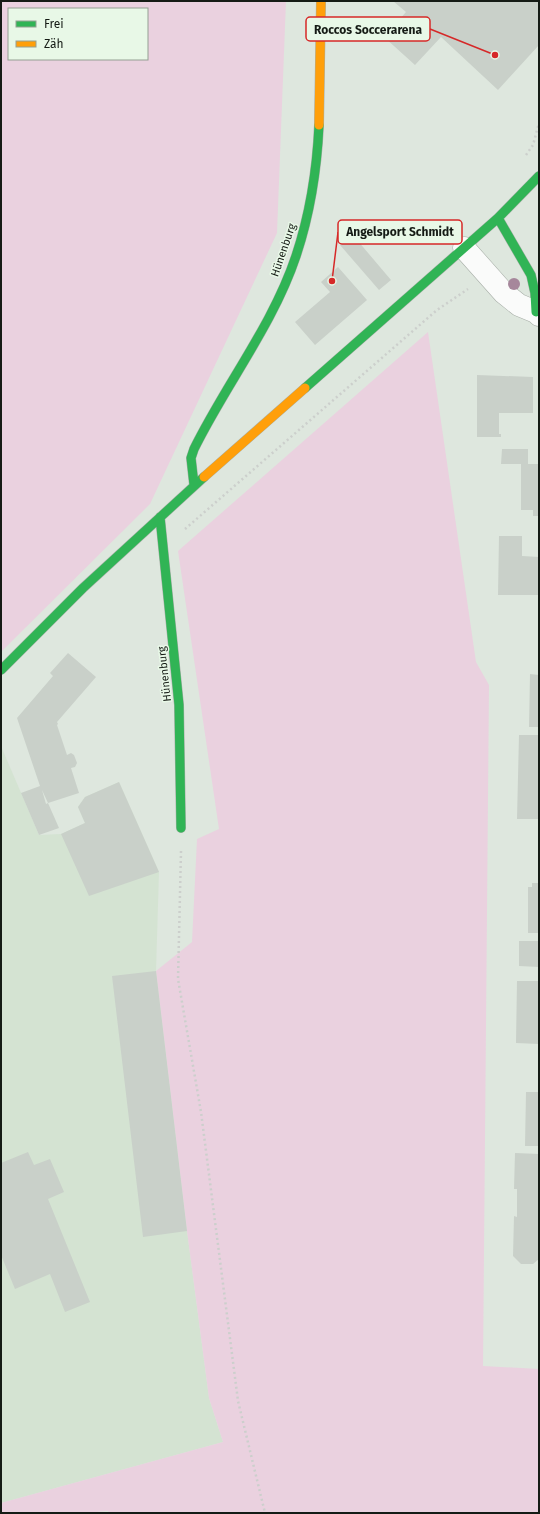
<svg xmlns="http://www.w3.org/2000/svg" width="540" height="1514" font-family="'Fira Sans',sans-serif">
<rect width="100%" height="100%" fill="#dee7de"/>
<path fill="#d4e3d2" d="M1 746 39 835 61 834 85 823 78 807 85 797 119 782 159 872 156 971 187 1231 209 1398 223 1442 1 1503Z"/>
<path fill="#ead1df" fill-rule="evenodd" d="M1 1H286L277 233 150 504 1 652ZM9 9H147V59H9Z
M428 332 476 662 489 685 483 1366 539 1369V1513H109L108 1511 85 1513H1V1503L223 1442 209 1398 187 1231 156 971 192 942 197 839 219 829 178 551Z"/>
<path fill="#c9d0c9" d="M393 1H539V45L498 90 441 37 415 65 384 37 406 12Z
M352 234 391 280 379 290 340 245Z
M338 267 367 300 315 345 295 322 330 292 321 282Z
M477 375 533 377V413H499V434H501V437H477Z
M502 449H528V464H539V516H533V510H521V464H501Z
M499 536H522V556L539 557V595H498Z
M68 653 96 677 57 722 58 724 57 725 67 755 71 753 74 755 77 763 75 767 71 768 79 793 48 803 42 790 46 804 48 803 59 828 39 835 21 793 40 786 17 718 53 676 50 673Z
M530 674 539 675V727H529Z
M519 735H539V819H517Z
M119 782 159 872 89 896 61 834 85 823 78 807 85 797Z
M532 883H539V933H528V887H532Z
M519 941H539V967L519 966Z
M156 971 187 1231 143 1237 112 976Z
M517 981H539V1044L516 1043Z
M526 1092H539V1146H525Z
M28 1152 34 1165 50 1159 64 1192 48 1199 90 1302 65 1312 50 1274 15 1289 1 1255V1163Z
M515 1153 539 1154V1259L533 1264H521L513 1256 514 1216 517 1217V1189H514Z"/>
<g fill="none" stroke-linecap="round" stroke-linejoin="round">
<defs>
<path id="street" d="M464 248 504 293 519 305 536 312 539 315"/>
<path id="fast" d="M498 218 531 275 535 293 536 312
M305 388 498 218 539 176
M194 485 191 458 194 449C226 384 273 325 296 256 310 214 317 169 319 125
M160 517 179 705 181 828
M1 670 83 588 204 477"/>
<path id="slow" d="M319 125 321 1
M204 477 305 388"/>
</defs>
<use href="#street" stroke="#a7aea7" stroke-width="23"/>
<use href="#fast" stroke="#a7aea7" stroke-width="10"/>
<use href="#slow" stroke="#a7aea7" stroke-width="10"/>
<path stroke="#cccfcc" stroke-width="2.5" stroke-dasharray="2 3" stroke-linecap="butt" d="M526 155 533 145 539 123
M185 529 437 310 468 289
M181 851 178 979 201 1112 238 1401 265 1513"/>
<use href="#street" stroke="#fafbfa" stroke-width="22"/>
<use href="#fast" stroke="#30b455" stroke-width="9"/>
<use href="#slow" stroke="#ff9f0a" stroke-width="9"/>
</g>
<circle fill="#a6879b" cx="514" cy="284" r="6"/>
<g text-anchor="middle" stroke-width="3" stroke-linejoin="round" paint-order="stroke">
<g font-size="11" fill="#151b15" stroke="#e8f8e7">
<text transform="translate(283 250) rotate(-71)" y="4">Hünenburg</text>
<text transform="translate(164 674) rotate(-96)" y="4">Hünenburg</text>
</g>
</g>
<path fill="none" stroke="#d62828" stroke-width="1.5" d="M495 55L430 29M332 281L338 232"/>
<g fill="#d62828" stroke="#e8f8e7" stroke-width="1.5">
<circle cx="495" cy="55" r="4"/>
<circle cx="332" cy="281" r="4"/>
</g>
<g fill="#e8f8e7" stroke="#d62828" stroke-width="1.5">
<rect x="306" y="17" width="124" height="24" rx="4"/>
<rect x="338" y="220" width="124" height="24" rx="4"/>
</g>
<g font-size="12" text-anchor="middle" font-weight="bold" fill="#151b15">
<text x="368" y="34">Roccos Soccerarena</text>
<text x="400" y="236">Angelsport Schmidt</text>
</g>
<rect width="540" height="1514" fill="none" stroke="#151b15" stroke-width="4"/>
<rect x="8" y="8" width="140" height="52" fill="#e8f8e7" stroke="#94a093"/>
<rect x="16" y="21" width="20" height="6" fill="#30b455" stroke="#94a093"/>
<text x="44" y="28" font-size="12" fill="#151b15">Frei</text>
<rect x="16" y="41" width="20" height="6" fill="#ff9f0a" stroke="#94a093"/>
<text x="44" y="48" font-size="12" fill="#151b15">Zäh</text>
</svg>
